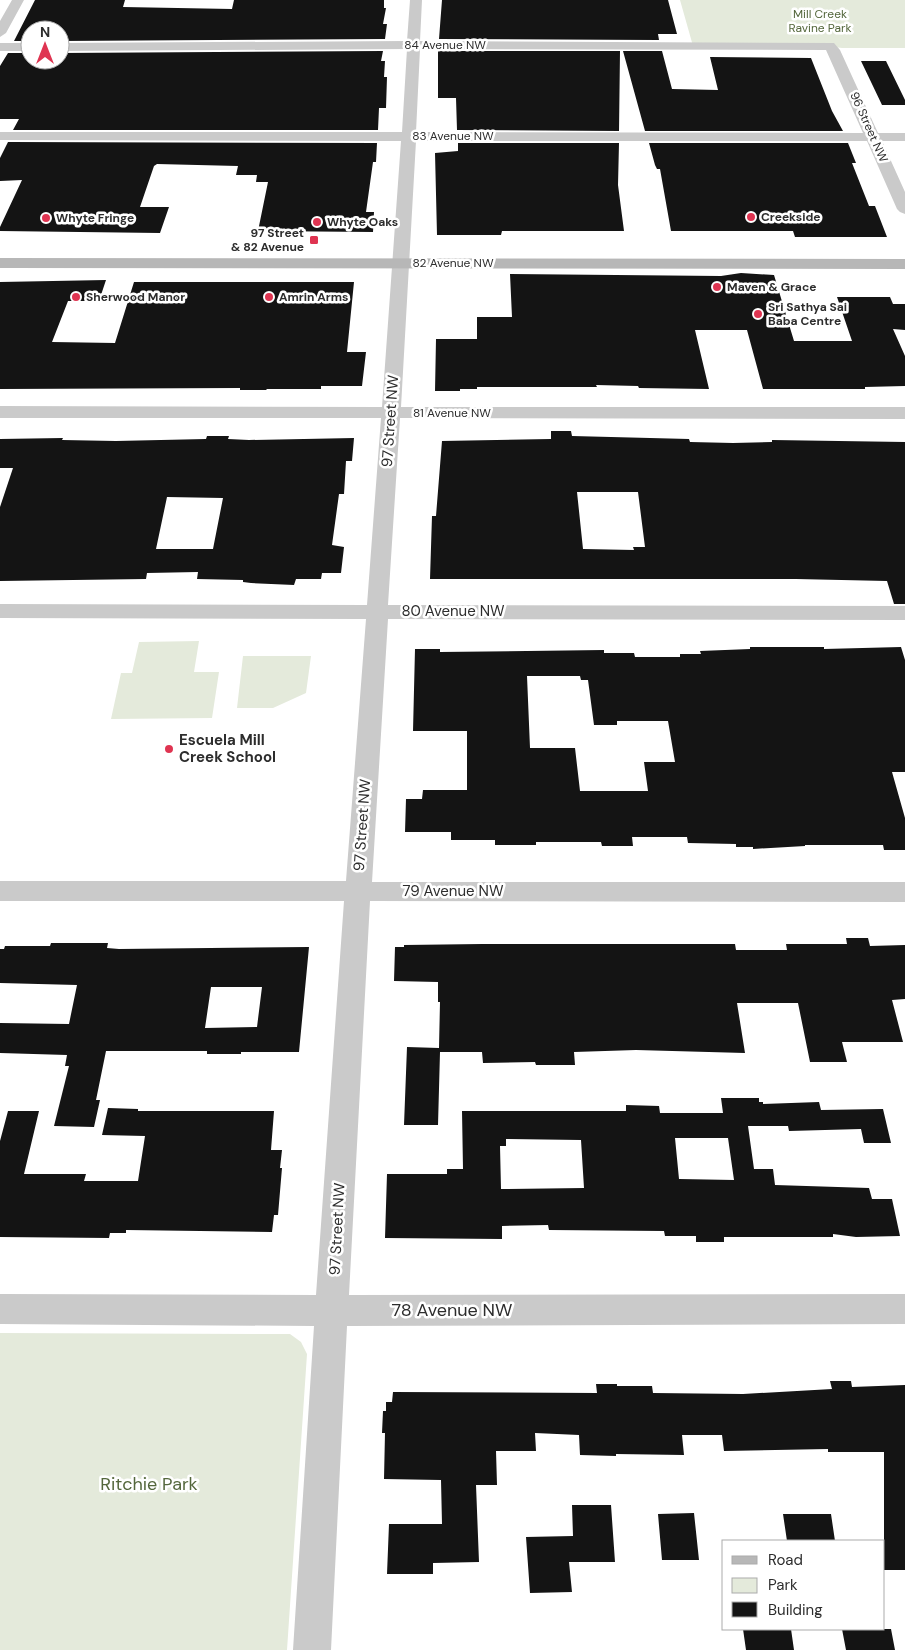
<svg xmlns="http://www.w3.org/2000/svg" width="905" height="1650" font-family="'DM Sans',sans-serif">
<rect width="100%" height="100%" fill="#fff"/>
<path fill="#e4eadb" d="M680 0H905V48H842L826 46H693Z
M199 641 194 672H219L212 718 111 719 121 673H132L139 642Z
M243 656H311L306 693 273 708H237Z
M0 1333 290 1334 301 1342 307 1354 287 1650H0Z"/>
<path fill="#141414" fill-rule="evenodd" d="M35 0H125L123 7 232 9 234 0H384V8H386L383 24H387L385 39 60 41V30H30V41H14Z
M442 0H668L677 34H658L659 40 439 39Z
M383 51 381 61H385L384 77H387L386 108H379L378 130H13L19 119H0V66L8 53H30V60H60V53Z
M438 51H620L619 131 457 130 456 98H438Z
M623 51H662L672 89 718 90 710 57 811 58 832 111 843 131H645Z
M861 61H886L905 100V105H882Z
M8 142 377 143 376 162H373L366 212H374L373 232 258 231 268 182H256L257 175H236L238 166 157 164 154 166 140 207H169L160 233 0 231V227L22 180 0 181V158Z
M458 143H619L618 185 624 231H502L501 235H437L435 153 458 151Z
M649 143H848L856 163H852L869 206H875L887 237H795L793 231H671L660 169H657L655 165Z
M741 273 774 275 794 341H852L837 297H890L893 304H905V330L893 329 905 356V386L865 387V389H763L747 330H695L709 389 639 388 638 386 596 385 597 387H477V389H460V391H435L436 339H477V317H512L510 274 721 276Z
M106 280 99 301H68L52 342 115 343 134 282H354L347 352H366L362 386H321V389H267L266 390H240V388L0 389V282Z
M551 431H571L572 436 689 439 690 442 733 443 772 442V440L905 442V604H894L887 581 796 579H430L432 516H436L442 441 551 439ZM577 492H638L645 547H633L634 550 583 549Z
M207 436H229L228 439 249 440 354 438 352 461H346L344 494H339L332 545 344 547 341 573H322L321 579H296L294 585 251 583 243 582V580L197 579 198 572 147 573 146 579 0 581V507L13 468H0V439L63 438 62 440 116 441 206 439ZM167 497 223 498 213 549H156Z
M750 647H824V649L901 647 905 660V772H892L905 818V850H884L883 845H805V846L753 849V847H736V844L688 843 687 837H632L633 846H602L601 842H536V845H495V840H451V832H405L406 799H422L423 790H467V731H413L415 649H440V652L604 650V653H634L635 657H680V654H701L700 651 750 649ZM527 676H580L581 680H588L594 725H617V721H668L675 762H644L648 791H580L575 748H530Z
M846 938H868L870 946 905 945V999L892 1000 903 1042H842L847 1062H810L798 1003H737L745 1053 636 1050 574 1052 575 1065H536L535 1062 483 1063 482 1052H440L438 1125H404L407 1047 439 1048 440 1002H438V982L394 981 395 947H404V945L482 944H735L736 950H787L786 944H847Z
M51 943H108L107 948 119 949 309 947 299 1052H241V1054H207V1051H106L96 1100H100L94 1127 54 1126 69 1066H65L67 1055 0 1053V1023L69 1024 77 985 0 983V949H4L5 946H50ZM211 987H262L257 1027 205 1028Z
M721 1098H759V1102H763V1104L819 1102 821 1110 883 1109 891 1143H864L861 1129 789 1131 788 1126H748L754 1169H773L775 1185 869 1188 872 1199H892L900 1236 856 1237 833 1234V1237H724V1242H696V1236H665L664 1231 549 1230 548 1225 502 1226V1239L385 1238 387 1174H447V1169H463L462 1111H626V1105L659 1106 660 1113H723ZM675 1138H728L734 1180 679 1179ZM506 1139 581 1140 584 1188 501 1189 500 1146H506Z
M108 1108 138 1109V1111H274L271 1150H282L280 1168H282L278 1215H274L272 1232 126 1230V1233H110L109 1238 0 1237V1141L8 1111H39L24 1174H86L84 1181H138L145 1136 102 1135Z
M830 1381H851L852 1387 905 1385V1570H884V1452H828V1449L724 1451 722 1435H682L684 1455 616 1454V1456L580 1455 579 1435 535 1433 536 1451H496L497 1485H476L479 1562 433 1563V1574H387L389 1524H442L441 1480 384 1479 385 1433H382L383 1411H386V1402H392L393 1392 597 1393 596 1384H617V1386H652L653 1393 743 1394 832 1389Z
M572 1505H611L615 1562H569L572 1592 530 1593 526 1537 573 1536Z
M694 1513 699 1560H662L658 1514Z
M783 1514H831L835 1541H787Z
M743 1629H791L794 1650H746Z
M842 1629H891L895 1650H846Z"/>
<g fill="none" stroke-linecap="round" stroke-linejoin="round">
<path fill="#cacaca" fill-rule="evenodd" d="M12 0H24L6 33 0 37V21Z
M410 0H422L420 41 834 43 840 50 878 133H905V141H882L905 192V214L900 212 897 209 867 141H416L401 407H905V419L400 418 388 605 905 606V620L388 619 372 882H905V902L370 901 349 1295 905 1294V1324L347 1326 331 1650H293L314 1326 0 1324V1294L316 1295 344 901H0V881H346L366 619 0 618V604L367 605 381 418H0V406L382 407 401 141 0 140V132H402L407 49 60 51V43L407 41ZM420 49 826 50 863 133 416 132Z
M0 43H30V51H0Z"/>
<path fill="#b7b7b7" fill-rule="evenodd" d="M0 258 905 259V269L0 268Z"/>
</g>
<g fill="#df3451" stroke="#fff" stroke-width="2">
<circle cx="751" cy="217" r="5"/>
<circle cx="46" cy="218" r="5"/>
<circle cx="317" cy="222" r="5"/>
<rect x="309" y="235" width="10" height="10" rx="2.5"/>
<circle cx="717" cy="287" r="5"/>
<circle cx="76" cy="297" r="5"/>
<circle cx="269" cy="297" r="5"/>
<circle cx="758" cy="314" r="5"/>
<circle cx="169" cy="749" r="5"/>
</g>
<g text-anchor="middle" stroke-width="5" stroke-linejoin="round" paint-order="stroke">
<g font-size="12" fill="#54673c" stroke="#fff">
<text x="820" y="18">Mill Creek<tspan x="820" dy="14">Ravine Park</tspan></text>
</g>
<g font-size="12" fill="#2d2d2d" stroke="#fff">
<text x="445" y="49">84 Avenue NW</text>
<text transform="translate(869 127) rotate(66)" y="4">96 Street NW</text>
<text x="453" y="140">83 Avenue NW</text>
<text x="453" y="267">82 Avenue NW</text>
<text x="452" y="417">81 Avenue NW</text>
</g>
<g font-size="12" font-weight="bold" fill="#2d2d2d" stroke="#fff" text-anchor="start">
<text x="761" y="221">Creekside</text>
<text x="56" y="222">Whyte Fringe</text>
<text x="327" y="226">Whyte Oaks</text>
<text x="304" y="237" text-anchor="end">97 Street<tspan x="304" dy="14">&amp; 82 Avenue</tspan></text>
<text x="727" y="291">Maven &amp; Grace</text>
<text x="86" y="301">Sherwood Manor</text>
<text x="279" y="301">Amrin Arms</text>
<text x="768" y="311">Sri Sathya Sai<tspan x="768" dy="14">Baba Centre</tspan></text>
</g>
<g font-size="15" fill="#2d2d2d" stroke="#fff">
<text transform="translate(390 421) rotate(-86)" y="5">97 Street NW</text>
<text x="453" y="616">80 Avenue NW</text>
<text transform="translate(362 825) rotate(-86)" y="5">97 Street NW</text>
<text x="453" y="896">79 Avenue NW</text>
<text transform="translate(337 1229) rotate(-87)" y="5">97 Street NW</text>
</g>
<g font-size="15" font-weight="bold" fill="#2d2d2d" stroke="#fff" text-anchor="start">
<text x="179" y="745">Escuela Mill<tspan x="179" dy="17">Creek School</tspan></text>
</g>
<g font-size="18" fill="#2d2d2d" stroke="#fff">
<text x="452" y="1316">78 Avenue NW</text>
</g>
<g font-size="18" fill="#54673c" stroke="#fff">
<text x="149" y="1490">Ritchie Park</text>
</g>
</g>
<rect x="722" y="1540" width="162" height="90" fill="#ffffff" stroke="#ababab"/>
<rect x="732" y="1556" width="25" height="8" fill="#b7b7b7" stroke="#ababab"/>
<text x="768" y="1565" font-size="15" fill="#2d2d2d">Road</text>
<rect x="732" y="1578" width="25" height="15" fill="#e4eadb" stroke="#ababab"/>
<text x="768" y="1590" font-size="15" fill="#2d2d2d">Park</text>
<rect x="732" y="1602" width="25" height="15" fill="#141414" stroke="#ababab"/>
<text x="768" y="1615" font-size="15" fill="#2d2d2d">Building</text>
<g transform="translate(45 45)"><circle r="24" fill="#ffffff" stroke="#ababab"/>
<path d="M0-4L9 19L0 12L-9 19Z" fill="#df3451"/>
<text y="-8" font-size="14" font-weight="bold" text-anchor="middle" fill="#2d2d2d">N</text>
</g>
</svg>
